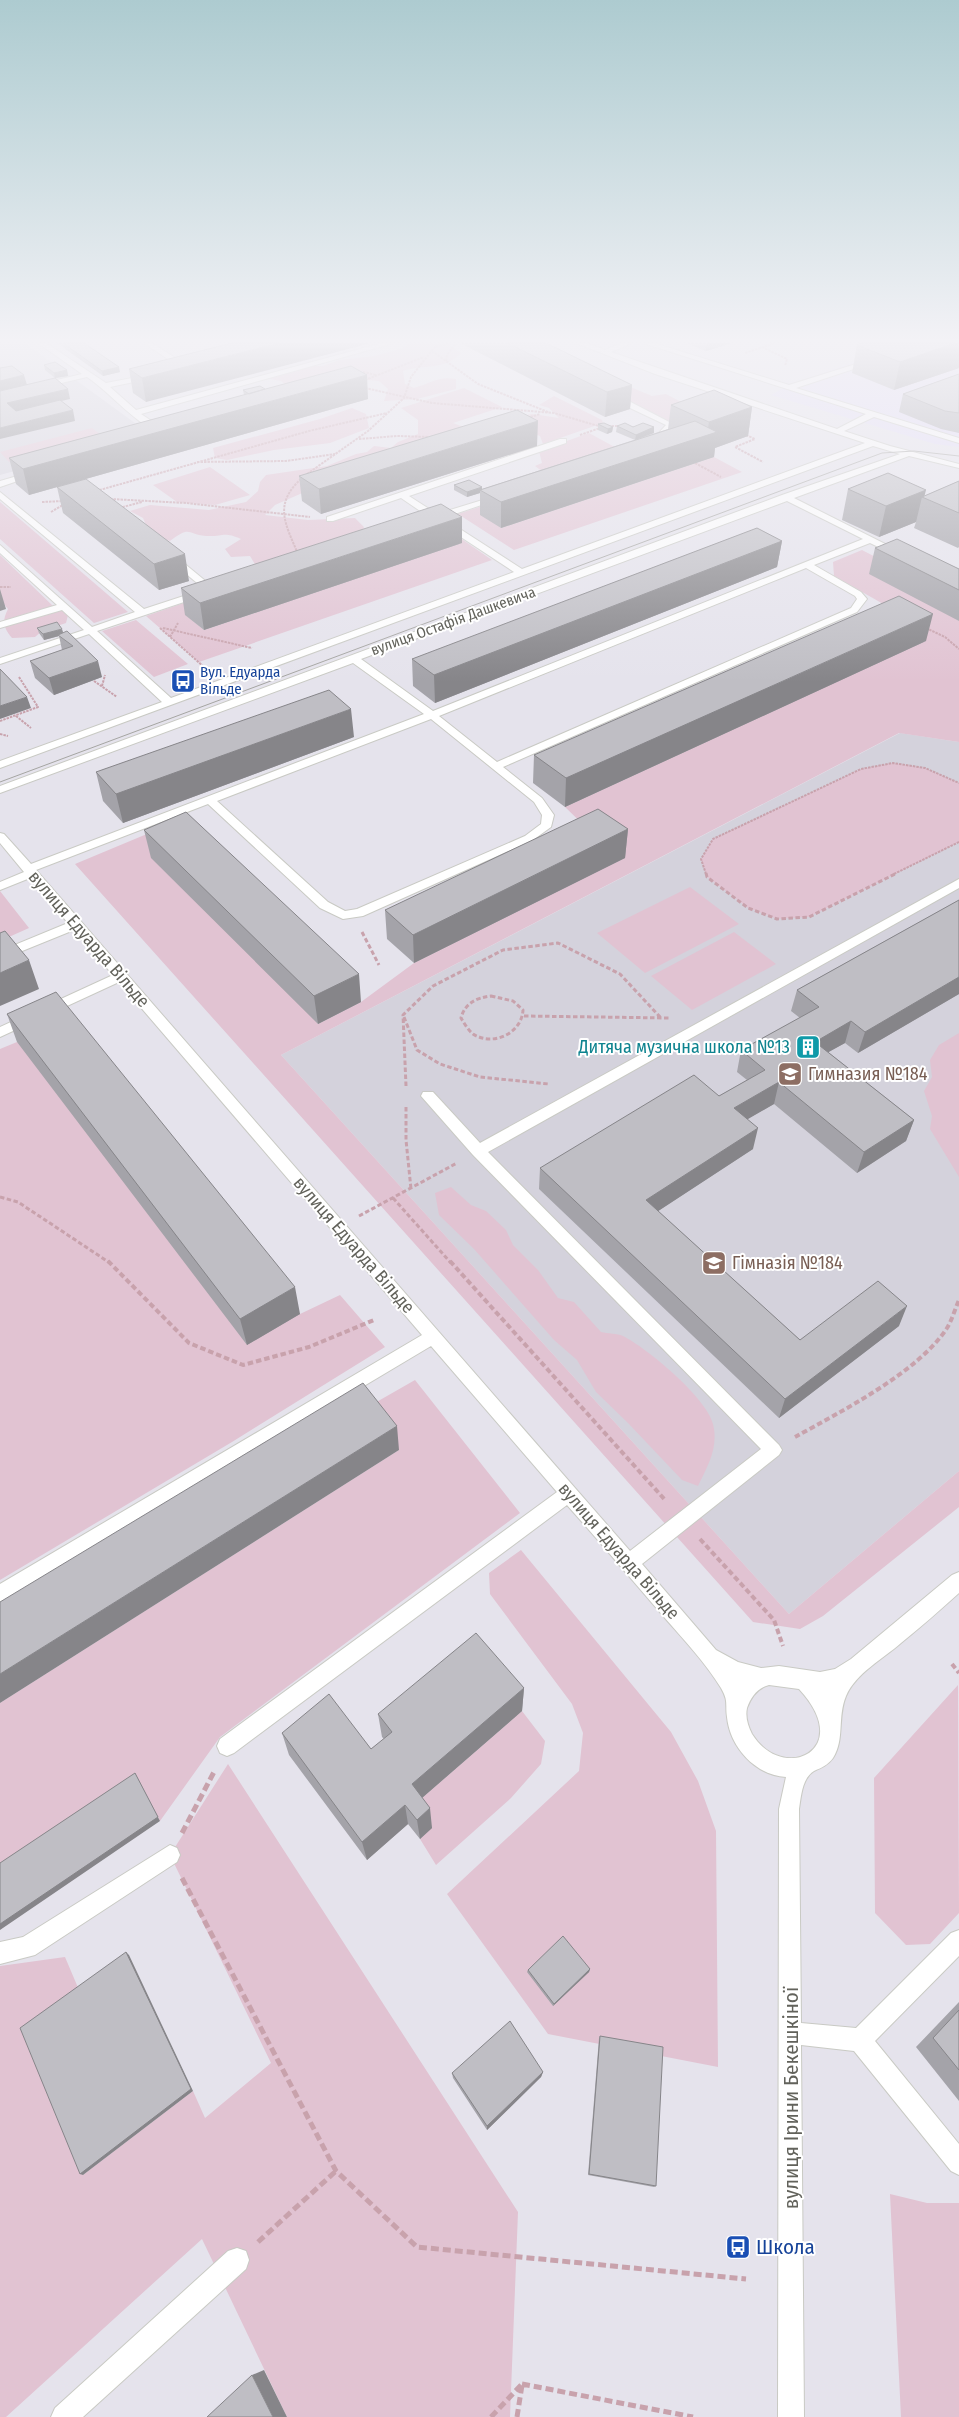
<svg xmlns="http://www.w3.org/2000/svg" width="959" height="2417" font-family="'Fira Sans Condensed',sans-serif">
<rect width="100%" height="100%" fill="#e5e3ec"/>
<path fill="#e2dbf9" d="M908 343H959V447L935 444 771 395 791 384Z"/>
<path fill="#d4d2dc" d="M0 343H25L150 434 0 475Z
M900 733 959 742V1471L789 1614 281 1055Z"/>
<path fill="#e1c3d2" d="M410 343H452L451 346 461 353C444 371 424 364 403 371L405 384 414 388C432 383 438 376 456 379V389L417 399 384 401 388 389 379 381 368 380 335 385H286L281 381 270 379 271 376 312 366H323L339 360 375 356 403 348Z
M536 356 587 369 652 396 666 394 685 404 671 423Z
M464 388 502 407 453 423 469 429 316 487 275 505 265 515 308 520 355 518 364 527 360 537 256 566 250 556 231 557 225 549 241 539C223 531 223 537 206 536 186 534 191 525 170 541 156 537 148 532 143 518L130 511 150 505 209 510 246 502 258 491 260 482 266 475 327 466 356 454 367 452 374 446 391 448 398 442 418 434V420L401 408Z
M554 396 602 420 603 423 543 444 540 436 527 431 516 417 532 414 559 418 549 408 539 405Z
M352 408 366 414 369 428 330 443 274 450 227 460 215 458 213 448 320 419Z
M92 428 104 437 9 462 0 452Z
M589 433 622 451 550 477 535 466 542 463 539 451Z
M714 457 742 472 514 550 458 514 491 503 501 528Z
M210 467 250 495 215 505 177 502 153 485Z
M0 502 128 612 94 623 0 539Z
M437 522 492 560 199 662 146 616 204 596 215 605 186 615 204 630 461 543Z
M862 550 891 565 959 621V742L899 733 281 1055 789 1614 959 1471V1507L823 1616 800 1629 753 1622 75 864 178 821 318 1024 361 1002 414 963 624 858 596 837 565 807 925 641 885 605 834 576 833 562Z
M0 555 52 605 62 609 68 615 66 623 42 631 35 637 12 638C3 627 2 621 8 609L0 599Z
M136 620 188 664 154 677 102 631Z
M893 763 925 768 959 783V842L809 917 777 919 748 908 707 877 701 859 713 839 861 769Z
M690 887 739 924 645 973 597 933Z
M0 891 29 928 0 941Z
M734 932 776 964 692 1010 651 976Z
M959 1033V1177L930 1129 932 1116 924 1091 932 1077 930 1060 939 1045Z
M17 1042 300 1314 340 1295 385 1347 232 1442 0 1580V1049Z
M451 1187 471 1205 486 1211 506 1230 513 1245 538 1270 558 1298 574 1302 601 1332C608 1334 617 1333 623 1336 647 1348 707 1398 713 1424 719 1448 707 1467 698 1486L682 1480 628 1423 596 1392 577 1360 554 1340 474 1249 439 1215 435 1193Z
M415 1380 520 1513 220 1737 160 1821 137 1777 0 1868V1703L399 1450 366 1408Z
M521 1550 671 1732 698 1781 716 1831 718 2067 548 2034 447 1894 579 1771 583 1733 572 1704 490 1594 489 1573Z
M958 1685 959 1913 930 1944 906 1945 875 1913 874 1778Z
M522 1711 545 1741 541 1764 511 1798 436 1865 420 1839 432 1827 415 1804Z
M228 1764 518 2212 510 2417H287L202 2239 6 2417H0V1966L65 1957 79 1990 83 2175 193 2091 205 2118 271 2063 170 1855Z
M890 2194 927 2203H959V2417H901Z"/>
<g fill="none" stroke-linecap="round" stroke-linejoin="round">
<defs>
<path id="minor" d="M38 343H46L106 383 153 374V378L110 387 136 410 382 343H394L141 414 167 431 168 433 164 435C136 425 112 394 87 377L40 388V384L82 374Z
M144 343H152L191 368 184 370Z
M576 343H586L605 350 622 343H632L611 352 837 429 866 414 643 343H654L789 385 875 358V362L796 388 959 438V443L874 417 844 431 890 446 959 464V468L909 456 794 498 905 554 897 556 870 543 814 565 861 592 867 599 857 612 503 767 542 798 554 815 551 827 533 840 363 916 343 919 320 908 208 804 36 870 630 1551 761 1449 473 1155 421 1096 423 1092H433L480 1143 959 879V888L488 1152 779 1445 782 1450 779 1455 642 1564 716 1650 738 1662 761 1668 779 1666 820 1672 835 1669 851 1659 952 1575 959 1572V1593C940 1610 921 1627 901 1643 883 1659 856 1673 846 1696 837 1717 845 1739 833 1758 828 1765 821 1768 814 1771 802 1778 801 1797 799 1809L801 2023 856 2028 951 1933 959 1930V1956L875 2041 959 2144V2175L951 2171 854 2051 801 2045 804 2417H778L779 1809 786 1777C755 1775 730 1747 727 1717 725 1704 729 1702 721 1688 705 1662 684 1640 664 1617 632 1580 600 1542 567 1505L234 1753 227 1756 220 1753 217 1746 220 1739 557 1492 431 1346 0 1603V1584L422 1335 119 982 0 1037V1027L113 975 74 930 0 960V951L68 923 30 878 0 890V882L24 872 0 843V833L4 834 31 864 424 714 353 663 0 793V786L782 495 900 454 873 446 0 768V761L162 702 89 634 0 664V658L84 630 62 610 0 628V622L57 605 0 553V545L92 627 135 612 0 499V492L144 609 199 591H205V595L97 631 171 698 514 572 435 520H430L429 517 401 498 333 521H327V517L560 439H566V443L409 496 437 514 502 494V498L443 518 522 569 865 443 655 374ZM787 501 863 539 433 711 361 659ZM806 568 855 596 857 599 851 608 497 762 439 716ZM431 719 534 802 542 815 541 824 525 836 357 909 345 911 328 902 217 801ZM769 1685 799 1689C856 1750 783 1784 752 1734 748 1726 745 1717 747 1708 751 1697 757 1688 769 1685Z
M611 395H617L675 425 654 448H648L647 446 666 425 611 399Z
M31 472 38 474 0 487V481Z
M168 555H174L214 588V592H208L168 559Z
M170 1845 177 1848 180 1855 177 1862 35 1955 0 1964V1942L23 1937Z
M237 2248 246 2251 249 2260 246 2269 83 2417H51L55 2408 228 2251Z"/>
</defs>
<use href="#minor" stroke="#c9cac4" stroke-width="2"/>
<path stroke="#c8a2ac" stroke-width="2" stroke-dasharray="2.5 1" stroke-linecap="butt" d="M436 347 450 343
M762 347 787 359 785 366
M432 351 478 384 548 412
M745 353 775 343
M446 361 447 355 456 343
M363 372 376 375
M365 380 424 357
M365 388 432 403 554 413 602 427
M527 418 540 414
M608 426H622
M580 435 600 428
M746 435 755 439 735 447 763 462
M359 439 397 436 430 437
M197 462 286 461 335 454
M695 463 721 477
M307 474 368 431 404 398 411 377 438 343
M96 491 309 431 387 413
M110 499 186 503 310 517
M42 502 63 501
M119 508 142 502
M51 512 63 505
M298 554C285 523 273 504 302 478
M0 587H11
M160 628 204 667
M163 628 252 648
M926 628 945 637 959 649
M170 637 178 623
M94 681 117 697
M102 686 105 675
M16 716 31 728
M0 721 38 707 19 677
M0 734 8 736
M706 874 701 859 713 839 861 769 893 763 925 768 959 783
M894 874 959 842"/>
<path stroke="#c8a2ac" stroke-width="3" stroke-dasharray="4.5 2.5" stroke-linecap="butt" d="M706 873 707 877 748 908 777 919 809 917 897 873
M362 932 379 965
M491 996 513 1001 523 1010C522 1033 493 1047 473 1034 468 1030 464 1023 461 1018 465 1003 476 998 491 996Z
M524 1016 669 1018
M404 1017 417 1050 440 1064 480 1077 549 1084
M406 1086 403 1015 433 986 503 950 558 943 620 974 661 1018
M406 1107V1140L411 1189
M0 1197 18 1202 110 1263
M393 1198 451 1263
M359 1216 457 1163"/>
<path stroke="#c8a2ac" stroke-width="4" stroke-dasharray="5.5 3" stroke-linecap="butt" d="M108 1261 189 1343 243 1365 309 1347 374 1320
M450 1261 666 1501
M795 1437C840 1412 919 1372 947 1328 952 1320 955 1309 959 1300
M700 1539 774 1620 783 1646
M952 1664 959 1673"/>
<path stroke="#c8a2ac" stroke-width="5" stroke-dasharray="8 4" stroke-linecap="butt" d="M182 1833 215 1770
M182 1878 336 2171 417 2247 746 2279
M258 2242 336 2171
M522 2384 693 2417
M491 2417 522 2384
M517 2417 522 2385"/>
<use href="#minor" fill="#fff" fill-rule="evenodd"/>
<path stroke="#a5a5a2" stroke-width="1" d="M0 782 882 453 914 451 959 456"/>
</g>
<path fill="#a4a3a9" d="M57 343H84L120 372 103 376Z
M232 343 146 402 133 393 129 369Z
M460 343H546L632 385 630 409 605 417Z
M686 343H732L706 351Z
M959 343V368L894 390 852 373 857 345Z
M44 365 67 370 68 376 55 378 45 370Z
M959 374V433L941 429 899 412 903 394Z
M265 389 368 399 29 495 16 484 9 458 244 395 243 390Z
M671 405 752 407 748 436 715 448 714 457 501 528 480 515V493L467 497 454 490V485L482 489 668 429Z
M598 424 613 427 612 432 607 434 598 430Z
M617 426 654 427V433L635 440 616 432Z
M537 446 321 514 302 501 299 476Z
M959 481V547L958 548 914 528 916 522 879 537 842 520 848 489 924 496Z
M57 487 189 581 159 590 63 513Z
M782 541 777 567 435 703 413 686 412 659Z
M462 543 204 630 185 615 181 588Z
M875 548 959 569V621L869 574Z
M37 628 63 633 102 677 54 695 35 678 30 661 62 650 59 636 44 640 39 633Z
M926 641 565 807 533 783 534 755Z
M354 737 123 823 103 801 96 772Z
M628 829 625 858 414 963 387 939 385 910Z
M144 830 361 1002 318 1024 151 858Z
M959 900V994L858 1053 845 1043 828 1052 914 1120 906 1141 857 1173 774 1104 747 1119 753 1149 658 1211 800 1340 899 1326 779 1418 539 1189 540 1168 719 1096 747 1080 737 1072 741 1050 800 1018 791 1011 797 990Z
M7 1014 300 1314 247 1345 17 1042Z
M524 1688 522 1711 422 1798 432 1828 420 1839 408 1824 367 1860 289 1755 282 1733 371 1749 384 1739 382 1737 378 1714Z
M590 1969 589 1972 553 2006 527 1972 528 1970Z
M959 2002V2101L916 2047Z
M600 2036 656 2186 654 2187 588 2175 599 2038Z
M543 2072 541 2077 487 2130 453 2078 452 2073Z"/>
<path fill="#868589" d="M279 343H371L146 402 142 378Z
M707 343H732L706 351Z
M955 343H959V368L894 390 900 362Z
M119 367 120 372 103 376 102 371Z
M67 370 68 376 55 378 54 373Z
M24 375 27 385 0 392V381Z
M367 375 368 399 29 495 23 469Z
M632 385 630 409 605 417 607 392Z
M68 389 70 399 10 413 7 403Z
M752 407 748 436 715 448 714 457 501 528V502L707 435 709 422Z
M73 410 75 421 0 439V428Z
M538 421 537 446 321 514 319 489Z
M613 427 612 432 607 434 608 429Z
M654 427V433L635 440 636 435Z
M482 487V491L480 490V493L467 497V492Z
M926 490 924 498 922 497 916 522 879 537 886 506Z
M462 517V543L204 630 200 603Z
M782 541 777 567 435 703 434 675Z
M185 554 189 581 159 590 154 564Z
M0 589 6 609 0 611Z
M933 614 926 641 565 807 566 778Z
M62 629 64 635H58L59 636 44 640 43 634Z
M98 661 102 677 54 695 49 678Z
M27 697 31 708 0 719V706Z
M351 709 354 737 123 823 116 794Z
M628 829 625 858 414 963 413 935Z
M29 960 39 989 0 1006V973Z
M359 974 361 1002 318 1024 314 996Z
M959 977V994L858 1053 865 1032Z
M851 1021 845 1043 809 1063 815 1042Z
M779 1082 774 1104 729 1130 734 1108Z
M914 1120 906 1141 857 1173 864 1152Z
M758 1128 753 1149 643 1221 646 1200Z
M295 1287 300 1314 247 1345 240 1319Z
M907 1306 899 1326 779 1418 785 1399Z
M397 1426 399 1450 0 1703V1674Z
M524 1688 522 1711 415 1804 412 1784Z
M135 1773 160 1821 0 1930V1924Z
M405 1805 408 1824 367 1860 362 1842Z
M430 1808 432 1828 420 1839 417 1820Z
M126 1952 129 1955 193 2091 83 2175 80 2174Z
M590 1969 589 1972 553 2006 554 2004Z
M543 2072 541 2077 487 2130V2126Z
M264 2370 287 2417H273L252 2375Z"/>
<path fill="#bfbec4" stroke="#868589" d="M63 343H84L119 367 102 371Z
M232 343H279L142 378 129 369Z
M507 343H546L632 385 607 392Z
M862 343H955L900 362 857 345Z
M55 362 67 370 54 373 44 365Z
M12 366 24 375 0 381V368Z
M351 366 367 375 23 469 9 458Z
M959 374V413L945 411 903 394Z
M55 378 68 389 7 403 16 411 60 400 73 410 0 428V391Z
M260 386 265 389 249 394 243 390Z
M714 390 752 407 709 422 671 405Z
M517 410 538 421 319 489 299 476Z
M695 421 717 432 501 502 480 490Z
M604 423 613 427 608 429 598 424Z
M625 423 633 427 643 423 654 427 636 435 617 426Z
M888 473 926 490 886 506 848 489Z
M86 479 185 554 154 564 57 487Z
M469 480 482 487 467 492 454 485Z
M959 481V513L922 497Z
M441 504 462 517 200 603 181 588Z
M757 528 782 541 434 675 412 659Z
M897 539 959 569V590L875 548Z
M899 596 933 614 566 778 534 755Z
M57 622 62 629 43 634 37 628Z
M67 631 98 661 49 678 30 661 73 646 58 635Z
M0 669 27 697 0 706Z
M329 690 351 709 116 794 96 772Z
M598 809 628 829 413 935 385 910Z
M186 812 359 974 314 996 144 830Z
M959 900V977L865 1032 851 1021 815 1042 914 1120 864 1152 779 1082 734 1108 758 1128 646 1200 800 1340 878 1281 907 1306 785 1399 540 1168 694 1075 719 1096 765 1070 741 1050 819 1007 797 990Z
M5 931 29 960 0 973V933Z
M56 992 295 1287 240 1319 7 1014Z
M363 1383 397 1426 0 1674V1602Z
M476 1633 524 1688 412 1784 430 1808 417 1820 405 1805 362 1842 282 1733 329 1694 371 1749 392 1732 378 1714Z
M135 1773 158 1817 0 1924V1863Z
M563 1936 590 1969 554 2004 528 1970Z
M126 1952 191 2089 80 2174 20 2028Z
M959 2010V2070L933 2038Z
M510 2021 543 2072 487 2126 452 2073Z
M600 2036 663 2047 656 2186 589 2174Z
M252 2375 273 2417H207Z"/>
<linearGradient id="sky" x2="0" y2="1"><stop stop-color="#adcbd0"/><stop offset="0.5" stop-color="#f3f2f6"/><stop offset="1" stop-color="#f3f2f6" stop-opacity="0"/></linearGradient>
<rect width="959" height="682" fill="url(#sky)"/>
<defs>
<symbol id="bus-square" viewBox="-11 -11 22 22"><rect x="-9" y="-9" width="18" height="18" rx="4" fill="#1a4fb4" stroke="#fff"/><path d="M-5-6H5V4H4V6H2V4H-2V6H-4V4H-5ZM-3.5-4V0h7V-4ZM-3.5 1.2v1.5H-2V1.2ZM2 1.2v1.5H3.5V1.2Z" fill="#fff"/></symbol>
<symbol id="building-square" viewBox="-11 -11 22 22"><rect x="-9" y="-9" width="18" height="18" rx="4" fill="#0f9aa8" stroke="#fff"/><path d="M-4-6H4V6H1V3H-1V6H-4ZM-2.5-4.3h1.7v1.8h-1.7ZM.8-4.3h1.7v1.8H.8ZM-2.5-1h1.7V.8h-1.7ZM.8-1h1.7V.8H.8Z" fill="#fff"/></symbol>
<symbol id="school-square" viewBox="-11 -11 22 22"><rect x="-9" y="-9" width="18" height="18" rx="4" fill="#8d6e63" stroke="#fff"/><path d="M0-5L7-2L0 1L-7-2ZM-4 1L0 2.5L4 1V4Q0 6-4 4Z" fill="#fff"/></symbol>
</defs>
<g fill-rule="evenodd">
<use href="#bus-square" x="169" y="667" width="28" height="28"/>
<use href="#building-square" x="794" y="1033" width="28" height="28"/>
<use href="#school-square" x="776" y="1060" width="28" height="28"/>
<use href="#school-square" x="700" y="1249" width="28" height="28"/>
<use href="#bus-square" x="724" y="2233" width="28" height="28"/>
</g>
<g text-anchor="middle" stroke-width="4" stroke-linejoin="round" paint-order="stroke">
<g font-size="15" fill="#62625b" stroke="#fff">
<text transform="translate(453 621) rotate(-20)" y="5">вулиця Остафія Дашкевича</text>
</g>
<g font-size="15" fill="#164399" stroke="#fff" text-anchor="start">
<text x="200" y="677">Вул. Едуарда<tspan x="200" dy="17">Вільде</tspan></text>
</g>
<g font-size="18" fill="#62625b" stroke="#fff">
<text transform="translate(89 939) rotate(49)" y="6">вулиця Едуарда Вільде</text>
<text transform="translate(354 1245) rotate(49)" y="6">вулиця Едуарда Вільде</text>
<text transform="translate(619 1551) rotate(49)" y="6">вулиця Едуарда Вільде</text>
</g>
<g font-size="18" fill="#0d838f" stroke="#fff" text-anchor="end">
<text x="790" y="1053">Дитяча музична школа №13</text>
</g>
<g font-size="18" fill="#785e54" stroke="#fff" text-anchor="start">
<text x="808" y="1080">Гимназия №184</text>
<text x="732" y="1269">Гімназія №184</text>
</g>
<g font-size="21" fill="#62625b" stroke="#fff">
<text transform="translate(791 2098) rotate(-90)" y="7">вулиця Ірини Бекешкіної</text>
</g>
<g font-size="21" fill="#164399" stroke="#fff" text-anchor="start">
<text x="756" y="2254">Школа</text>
</g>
</g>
</svg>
